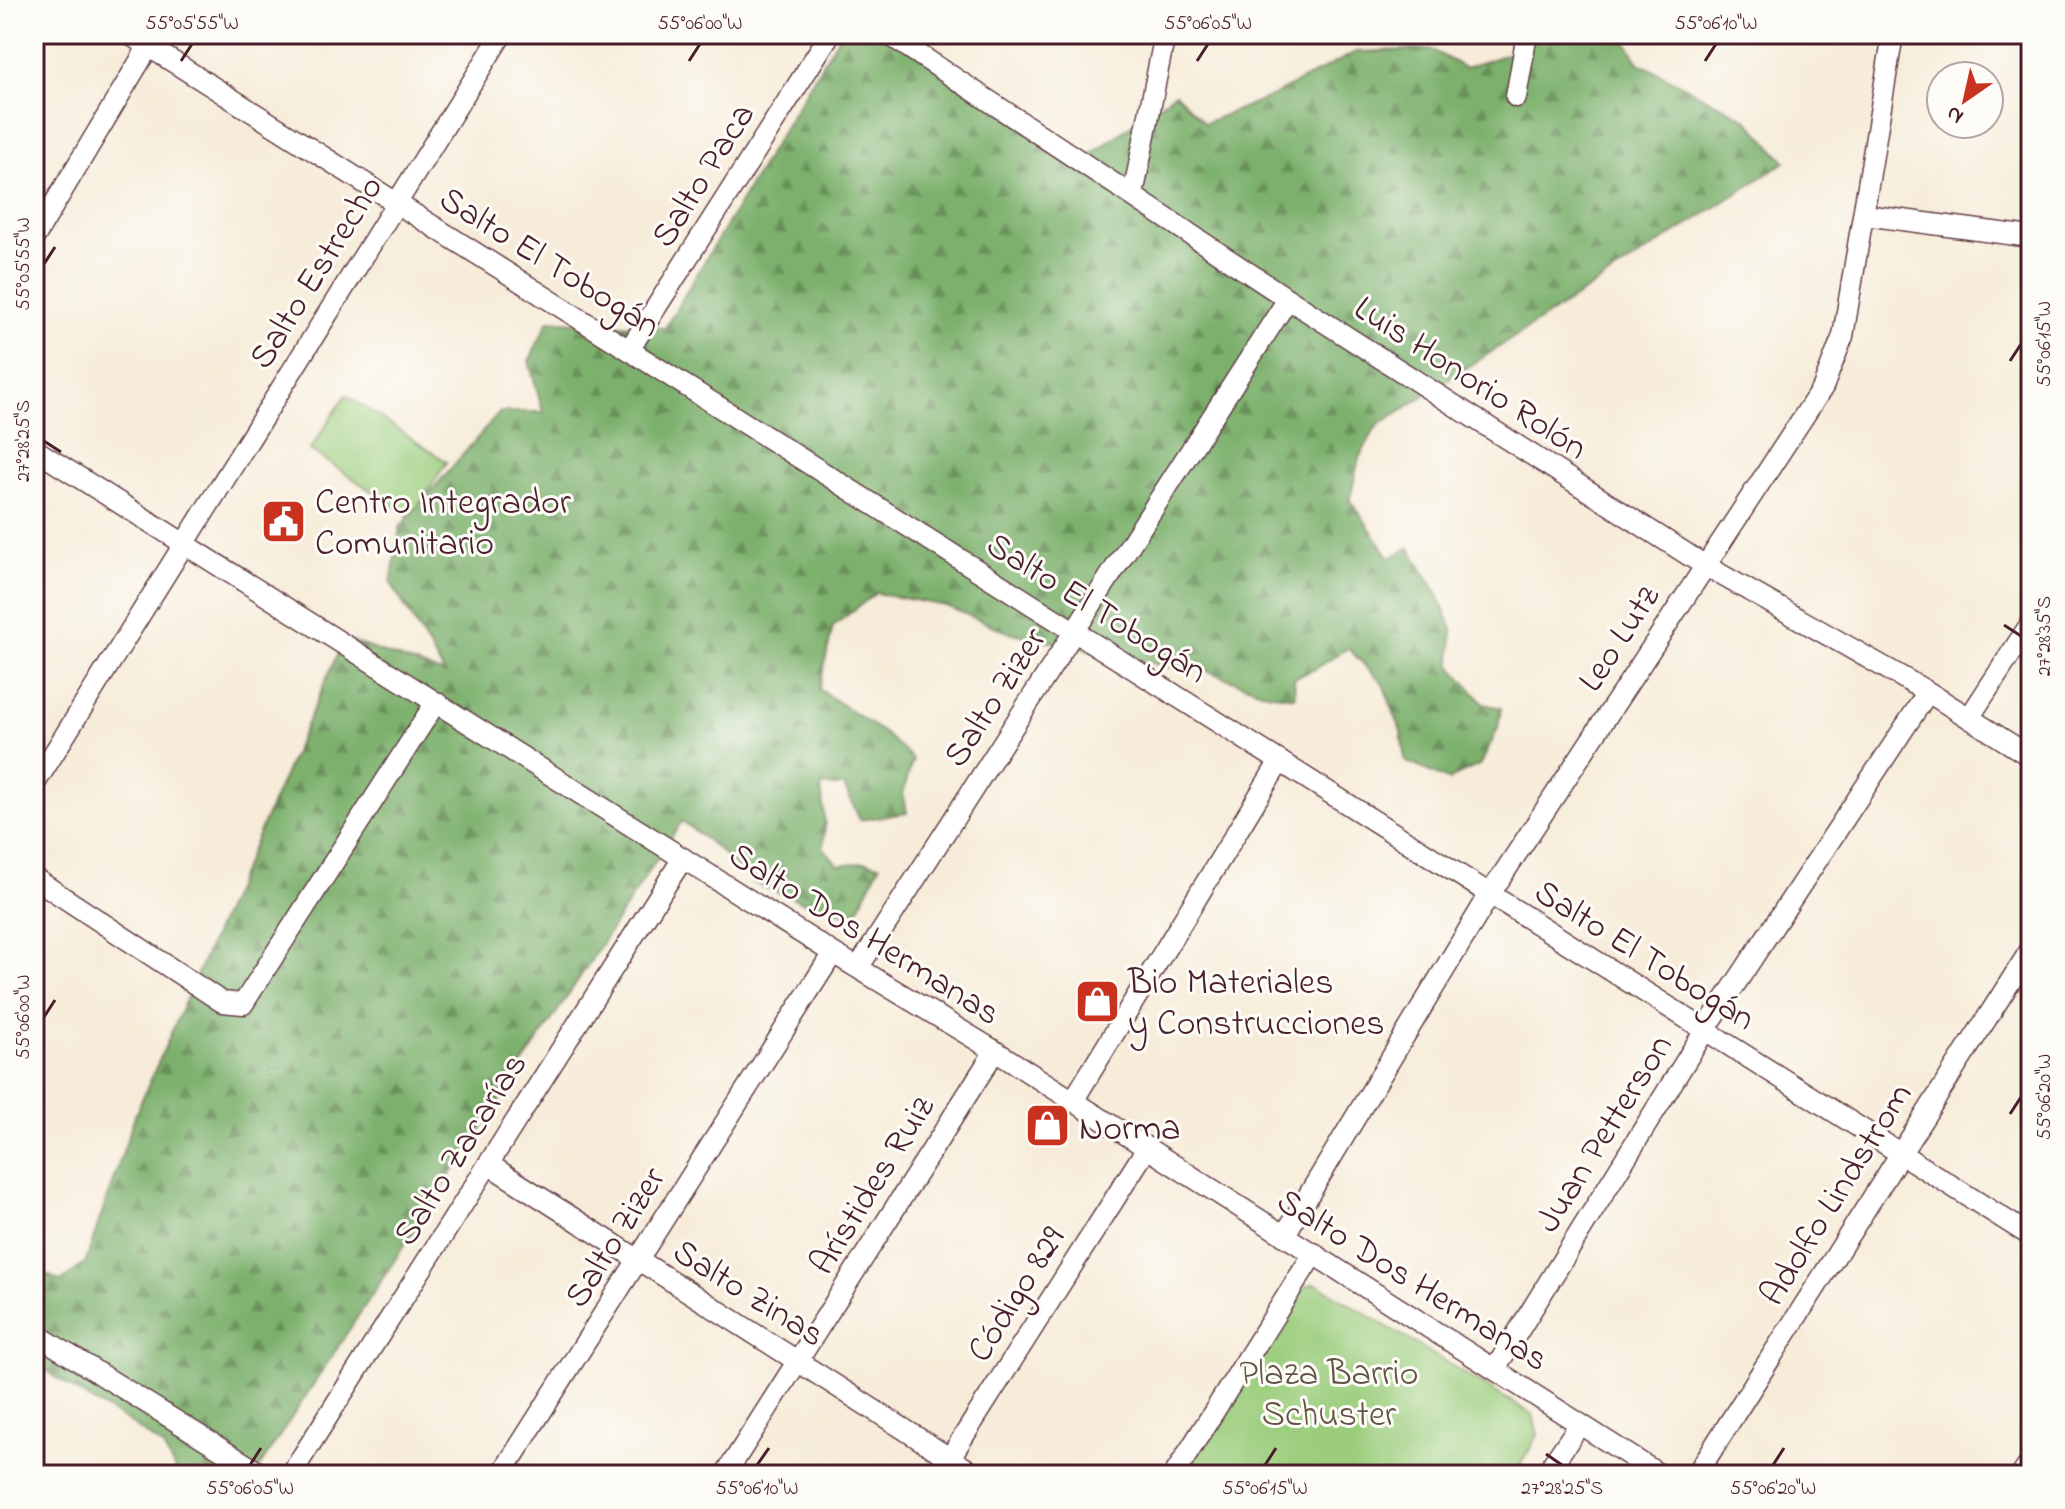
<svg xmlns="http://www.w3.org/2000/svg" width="2065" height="1509" font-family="'Indie Flower',sans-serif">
<defs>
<pattern id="forest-firs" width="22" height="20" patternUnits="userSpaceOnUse" patternTransform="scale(2)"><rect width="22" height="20" fill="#7cb06c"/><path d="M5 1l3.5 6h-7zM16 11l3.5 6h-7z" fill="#688f59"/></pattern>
</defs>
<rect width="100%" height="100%" fill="#fdfcf7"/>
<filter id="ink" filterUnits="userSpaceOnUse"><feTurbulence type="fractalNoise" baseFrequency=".0125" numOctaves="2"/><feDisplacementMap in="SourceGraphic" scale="16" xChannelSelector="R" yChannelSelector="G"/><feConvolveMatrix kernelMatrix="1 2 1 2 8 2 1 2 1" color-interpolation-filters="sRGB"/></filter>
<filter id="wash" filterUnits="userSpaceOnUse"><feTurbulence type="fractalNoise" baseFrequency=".006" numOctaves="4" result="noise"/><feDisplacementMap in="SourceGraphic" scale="32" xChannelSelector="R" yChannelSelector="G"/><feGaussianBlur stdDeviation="1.8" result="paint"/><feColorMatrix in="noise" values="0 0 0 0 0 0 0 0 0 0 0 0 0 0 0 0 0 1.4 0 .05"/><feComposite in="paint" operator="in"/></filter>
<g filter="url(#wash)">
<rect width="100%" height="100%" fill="#f7ecd9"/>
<path fill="#9bcd7d" stroke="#727654" stroke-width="2" d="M346 395 447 462 411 517 310 450Z
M1315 1283 1533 1415 1538 1435 1514 1475H1179L1292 1292Z"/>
<path fill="url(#forest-firs)" stroke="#63684c" stroke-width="2" d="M840 34H886L1089 156 1175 93 1205 123 1272 96 1356 52 1430 49 1465 68 1513 52 1524 34H1622L1639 63 1747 119 1785 162 1377 426 1359 458 1350 499 1390 558 1409 547 1438 595 1452 629 1451 666 1484 704 1501 708 1498 728 1481 764 1448 780 1405 761 1401 731 1383 684 1348 648 1315 669 1294 678 1295 697 1267 693 1199 668 1168 667 1008 632 946 606 876 593 833 626 819 689 885 734 913 759 903 793 907 813 860 820 844 786H821L825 825 823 847 838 865 867 862 880 865 856 914 811 905 754 883 718 849 682 821 254 1475H210L206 1470 178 1475 163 1447 132 1424 88 1399 34 1362V1268L61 1282 85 1263 136 1113 344 639 445 674 391 583 400 527 500 412H543L529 361 549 320 665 328Z"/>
</g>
<g filter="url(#ink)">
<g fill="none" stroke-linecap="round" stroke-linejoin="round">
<defs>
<path id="minor" d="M129 34 2031 1236
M888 34 1288 299 1704 565 1928 692 2031 757
M1516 97 1527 34
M1133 195 1165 34
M1865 215 2031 237
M34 238 156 34
M629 350 830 34
M34 449 833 953 995 1051 1660 1475
M1969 718 2031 623
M34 785 502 34
M34 878 222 1002 243 1004 436 702
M858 968 1288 299
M1073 1101 1280 761
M488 1164 976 1475
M1284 1236 1490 894 1823 387 1843 336 1893 34
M34 1333 263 1475
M1495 1369 1705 1030 1928 692
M293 1475 295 1468 683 858
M501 1475 833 953
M725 1475 995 1051
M939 1475 1147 1148
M1174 1475 1314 1253
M1545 1475 1580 1424
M1696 1475 2031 949"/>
<path id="tertiary" d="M2024 1475 2031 1465"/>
</defs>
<use href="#minor" stroke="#643e45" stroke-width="23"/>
<use href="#tertiary" stroke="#643e45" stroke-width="27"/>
<use href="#minor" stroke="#fff" stroke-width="20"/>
<use href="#tertiary" stroke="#fff" stroke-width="24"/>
</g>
</g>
<path fill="none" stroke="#4a1f2b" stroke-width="3" d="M181 61 192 44M689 61 700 44M1197 61 1208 44M1705 61 1716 44M44 264 55 247M2010 361 2021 344M44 441 61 452M2004 625 2021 636M44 1017 55 1000M2010 1114 2021 1097M1546 1454 1562 1465M250 1465 261 1448M757 1465 769 1448M1265 1465 1276 1448M1773 1465 1784 1448"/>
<defs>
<symbol id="civic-square" viewBox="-11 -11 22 22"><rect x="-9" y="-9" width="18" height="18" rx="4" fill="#c8321e" stroke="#fdfcf7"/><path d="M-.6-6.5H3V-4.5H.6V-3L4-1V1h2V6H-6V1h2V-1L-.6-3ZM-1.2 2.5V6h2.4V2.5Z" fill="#fff"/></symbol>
<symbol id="shop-square" viewBox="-11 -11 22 22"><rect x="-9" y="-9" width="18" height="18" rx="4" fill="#c8321e" stroke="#fdfcf7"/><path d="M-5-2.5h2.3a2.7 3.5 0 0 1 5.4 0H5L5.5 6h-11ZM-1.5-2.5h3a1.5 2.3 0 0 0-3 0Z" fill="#fff"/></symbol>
</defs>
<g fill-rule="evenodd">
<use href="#civic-square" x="258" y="496" width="51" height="51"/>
<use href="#shop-square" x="1072" y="976" width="51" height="51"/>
<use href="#shop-square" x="1022" y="1100" width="51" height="51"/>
</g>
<g text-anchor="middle" stroke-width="6" stroke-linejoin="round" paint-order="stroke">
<g font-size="36" fill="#4a1f2b" stroke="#fdfcf7">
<text transform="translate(701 174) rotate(-58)" y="13">Salto Paca</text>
<text transform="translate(551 260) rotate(32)" y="13">Salto El Tobogán</text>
<text transform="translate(314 271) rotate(-58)" y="13">Salto Estrecho</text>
<text transform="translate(1472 376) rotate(33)" y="13">Luis Honorio Rolón</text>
<text transform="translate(1098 606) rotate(32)" y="13">Salto El Tobogán</text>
<text transform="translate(1617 637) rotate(-57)" y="13">Leo Lutz</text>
<text transform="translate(993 696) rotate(-57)" y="13">Salto Zizer</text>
<text transform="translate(866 932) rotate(32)" y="13">Salto Dos Hermanas</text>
<text transform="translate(1646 953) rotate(32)" y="13">Salto El Tobogán</text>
<text transform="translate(1602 1132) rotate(-58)" y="13">Juan Petterson</text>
<text transform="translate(458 1148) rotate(-58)" y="13">Salto Zacarías</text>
<text transform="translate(870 1184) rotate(-58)" y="13">Arístides Ruiz</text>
<text transform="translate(1834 1193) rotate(-58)" y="13">Adolfo Lindstrom</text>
<text transform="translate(613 1236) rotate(-58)" y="13">Salto Zizer</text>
<text transform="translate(1414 1278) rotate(32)" y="13">Salto Dos Hermanas</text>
<text transform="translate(750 1291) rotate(32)" y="13">Salto Zinas</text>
<text transform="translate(1014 1293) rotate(-58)" y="13">Código 829</text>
</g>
<g font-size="36" fill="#4a1f2b" stroke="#fdfcf7" text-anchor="start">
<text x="315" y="513">Centro Integrador<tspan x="315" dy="41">Comunitario</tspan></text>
<text x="1128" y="993">Bio Materiales<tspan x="1128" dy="41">y Construcciones</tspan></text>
<text x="1079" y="1139">Norma</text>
</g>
<g font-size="36" fill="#625344" stroke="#fdfcf7">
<text x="1329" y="1384">Plaza Barrio<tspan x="1329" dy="41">Schuster</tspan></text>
</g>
</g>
<rect width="2065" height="1509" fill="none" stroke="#fdfcf7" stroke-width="88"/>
<g transform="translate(1965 100) rotate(214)"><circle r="38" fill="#fdfcf7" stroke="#b5a4a5" stroke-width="2"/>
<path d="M0-6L14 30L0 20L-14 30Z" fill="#c8321e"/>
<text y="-12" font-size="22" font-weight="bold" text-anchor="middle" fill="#4a1f2b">N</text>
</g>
<rect x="44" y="44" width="1977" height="1421" fill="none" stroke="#4a1f2b" stroke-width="3"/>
<g font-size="20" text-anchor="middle" fill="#4a1f2b">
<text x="192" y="29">55°05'55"W</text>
<text x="700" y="29">55°06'00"W</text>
<text x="1208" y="29">55°06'05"W</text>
<text x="1716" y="29">55°06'10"W</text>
<text transform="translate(22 264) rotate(-90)" y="7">55°05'55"W</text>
<text transform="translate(2043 344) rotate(-90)" y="7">55°06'15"W</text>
<text transform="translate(22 441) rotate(-90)" y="7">27°28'25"S</text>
<text transform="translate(2043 636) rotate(-90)" y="7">27°28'35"S</text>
<text transform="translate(22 1017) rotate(-90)" y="7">55°06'00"W</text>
<text transform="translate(2043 1097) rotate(-90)" y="7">55°06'20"W</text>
<text x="250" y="1494">55°06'05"W</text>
<text x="757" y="1494">55°06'10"W</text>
<text x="1265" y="1494">55°06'15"W</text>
<text x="1562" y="1494">27°28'25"S</text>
<text x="1773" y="1494">55°06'20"W</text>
</g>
</svg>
